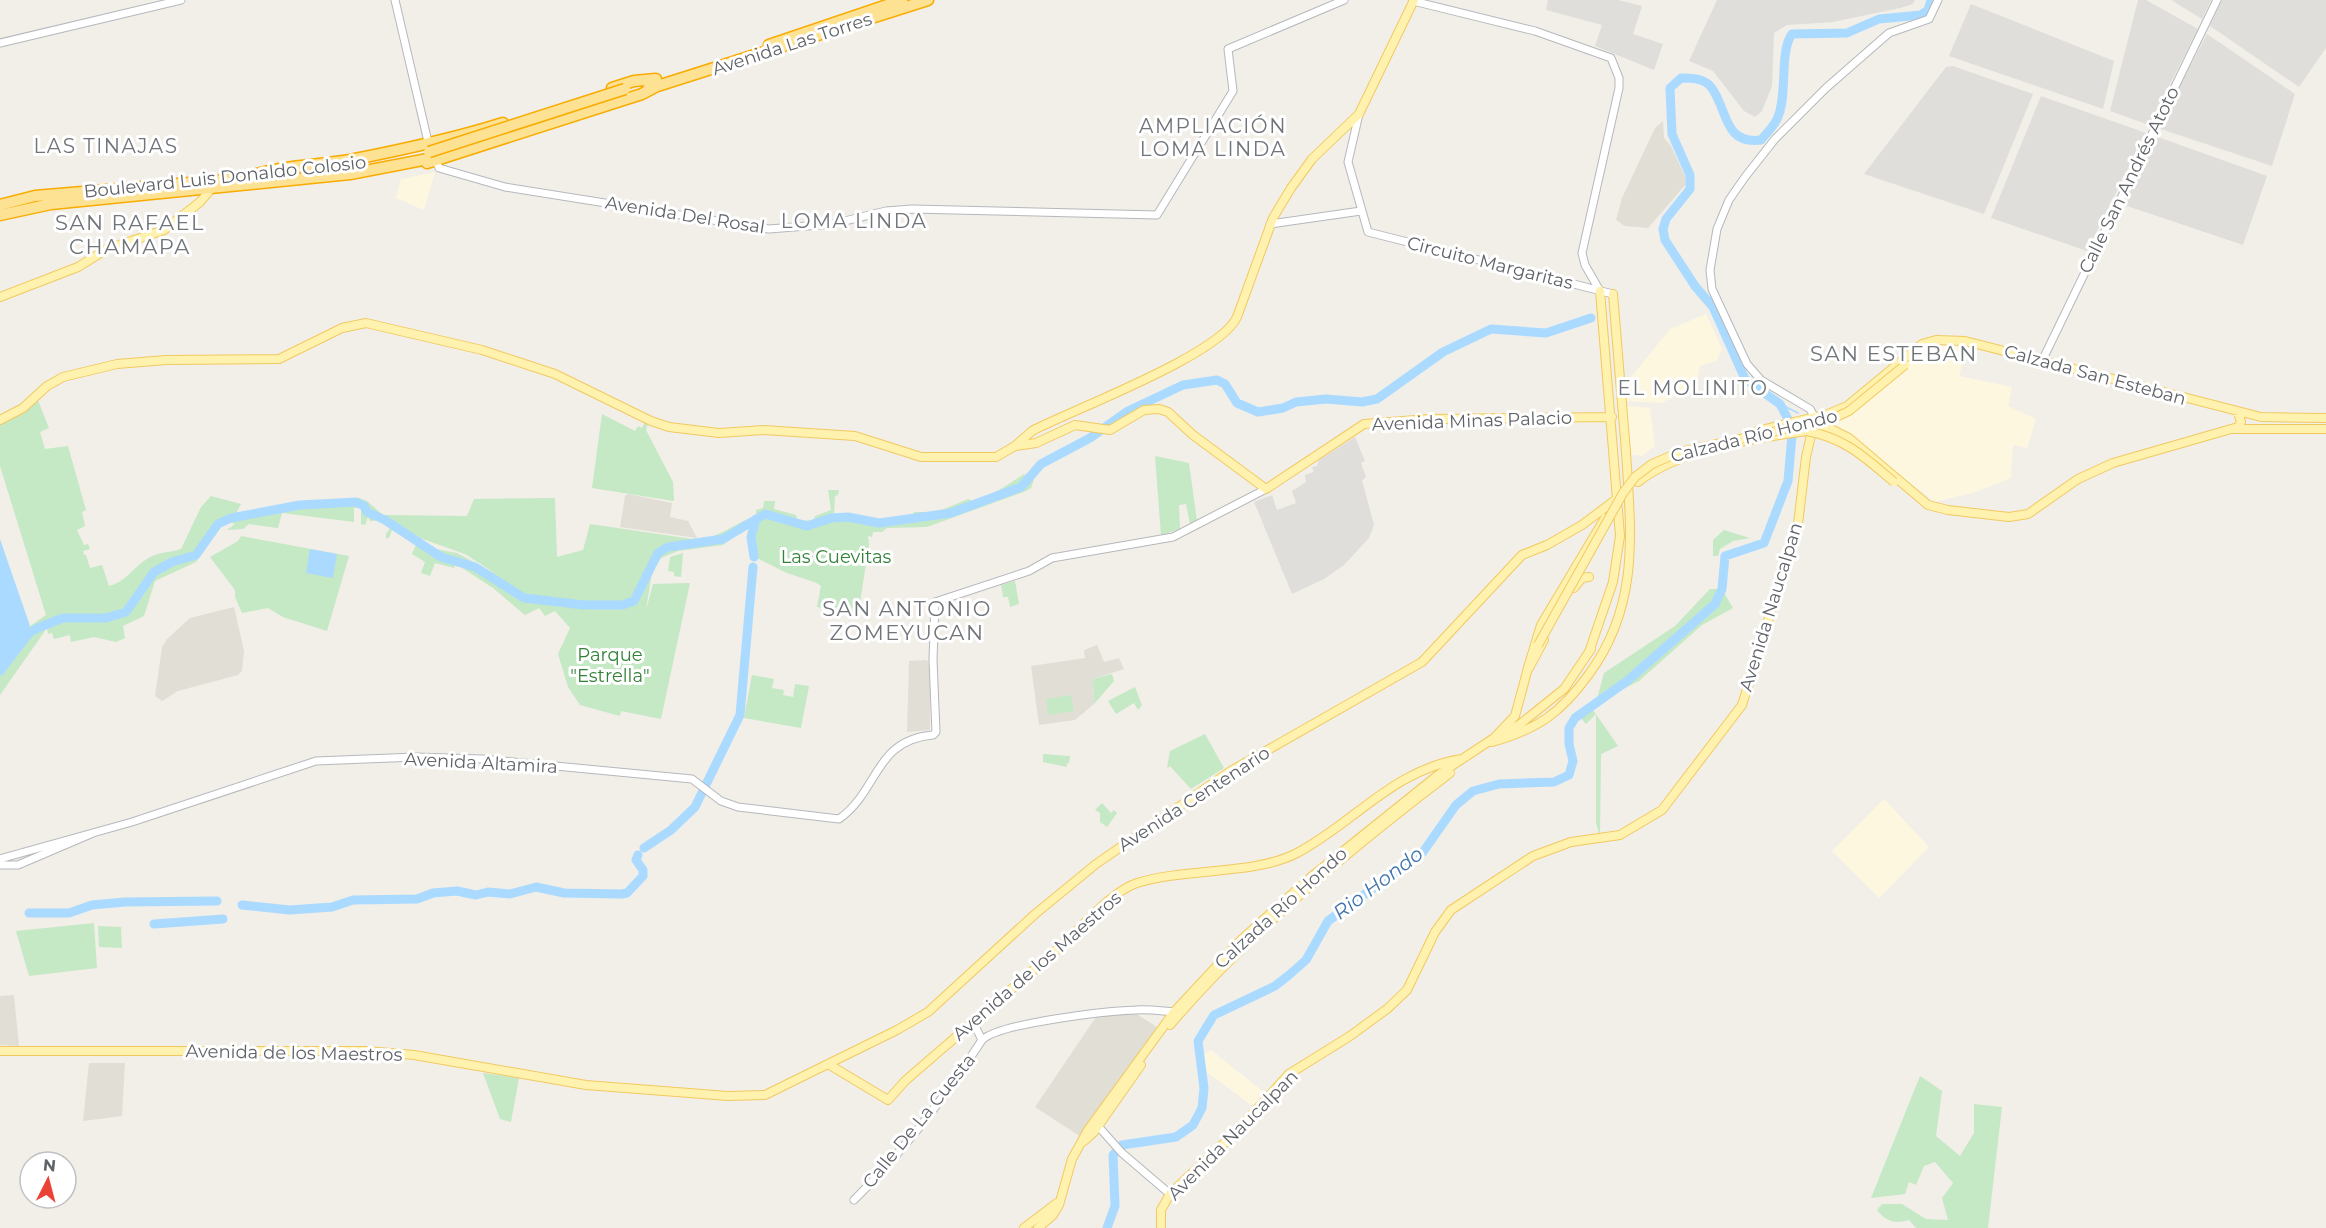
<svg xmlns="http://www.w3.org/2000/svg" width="2326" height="1228" font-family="Montserrat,sans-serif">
<rect width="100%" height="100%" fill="#f1efe8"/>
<path fill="#fef7e0" d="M435 172 424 210 396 198 401 179Z
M1706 314 1722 349 1716 361 1700 366 1696 386 1661 403 1624 401V386L1670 329Z
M1950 345 1967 346 1959 376 2012 387 2008 406 2036 419 2027 448 2013 445 2011 478 1976 492 1935 502 1833 423 1884 384 1915 355 1924 350Z
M1626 406 1650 408 1655 446 1642 456 1628 454Z
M1884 799 1929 847 1879 898 1832 851Z
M1211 1050 1266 1094 1254 1107 1204 1070V1055Z"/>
<path fill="#e0deda" d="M1548 0H1618L1642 6 1633 34 1663 44 1654 70 1595 46 1602 25 1546 10Z
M1717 0H1915L1913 4 1900 8 1833 22 1787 25 1774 33 1772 86 1762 111 1755 117 1744 111 1713 71 1689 61Z
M2138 0H2146L2198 29 2149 125 2110 111Z
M2171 0H2211L2202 19Z
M2222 0H2326V48L2299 87 2210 26Z
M1971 4 2114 61 2103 109 1949 56Z
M2207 34 2295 94 2272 166 2158 128Z
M1953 66 2033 94 1984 214 1864 174 1946 67Z
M2041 96 2146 133 2087 251 1991 218Z
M2155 136 2267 176 2243 245 2124 205Z
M1355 437 1365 461 1361 463 1366 477 1362 480 1374 525 1369 538 1344 565 1324 579 1292 594 1254 502 1272 495 1277 510 1296 503 1292 491 1306 482 1305 475 1314 472 1312 467 1317 466 1319 460Z"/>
<path fill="#e1ded6" d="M1663 121 1664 138 1671 146 1685 176 1686 184 1648 228 1625 226 1616 220 1622 198 1655 128Z
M628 494 672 503 670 517 688 521 697 538 620 527 625 496Z
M234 607 244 651 242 671 238 675 178 691 162 701 155 696 162 647 167 639 190 618Z
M1097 645 1104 662 1119 658 1124 669 1093 679 1094 704 1075 720 1039 725 1031 666 1085 658 1084 650Z
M925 660 928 661 930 670V730L907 732 909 661Z
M14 995 19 1046 0 1045V996Z
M1135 1013 1157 1027 1081 1137 1035 1107 1096 1017Z
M89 1063H125L122 1116 83 1121Z"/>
<path fill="#c5e8c5" d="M37 398 49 428 40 432 45 449 68 446 86 510 82 512 85 526 77 530 84 545 88 544 90 549 83 551 84 555H86L90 568 102 565 109 586C125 582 131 570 144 561 157 551 170 553 181 549L201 507 211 496 241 504 235 515 275 506 359 498 367 501 392 523 436 549 457 553 496 574 465 554 420 538 384 515 467 516 474 499 555 498 557 557 583 550 590 524 692 539V542C717 539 733 524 756 516V510L763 508 764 501H775L774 509 796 515 798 521 814 520 815 516 831 510 828 490H839L838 495 835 496 834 513 840 519 868 524 911 520 914 512H937L968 499 976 502 987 498 1024 474 1028 476 1040 462 1097 430 1103 433 1037 471 1031 488 1026 491 927 527 887 528 882 532H873L872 537 868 536 869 545 858 615 817 607 821 586 817 583 787 573 755 557 752 537 756 521 723 545 678 551 661 558 652 572 646 610 653 584 690 583 661 719 621 711 620 716 580 705 568 687 558 654 570 628 555 611 545 616 539 608 525 615 493 588 456 564 454 568 435 563 430 576 421 573 425 562 412 554 416 545 392 530 389 538H386V534L390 528 384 520 370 521 368 517 365 525 361 524V507L354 508V522L282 513 278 528 249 524 243 529 227 530 235 524 230 522 219 527 196 562 155 581 144 616 123 626 125 638 116 642 94 637 71 642 70 635 54 639 52 633 48 634 47 628 0 695V665L30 626 46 615 0 466V423Z
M602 414 635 431 638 426 642 428 645 422 648 423 646 430 673 482 674 501 592 488Z
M1155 456 1189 463 1197 521 1190 524 1186 504 1179 505 1180 529 1161 535Z
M1724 530 1750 538 1733 541 1720 549 1718 556H1713V540Z
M241 536 349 556 327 631 283 617 268 608 242 613 235 597V590L210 557 238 541Z
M683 553 681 577 674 576V572L668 571 670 557Z
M1015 581 1019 604 1010 607 1008 597H1003L1001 585Z
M1710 589H1722L1733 608 1702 625 1639 681 1596 703 1604 673 1675 626Z
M1112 674 1114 681 1094 704 1093 679Z
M752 675 774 679 772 688 784 690 783 695 793 697 795 684 809 686 801 728 744 718Z
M1135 687 1142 705 1138 710 1134 703 1116 714 1108 701Z
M1071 695 1074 711 1048 715 1046 699Z
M1591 707 1618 746 1601 754 1600 837 1596 823V714L1586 724 1579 716Z
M1205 734 1224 768 1191 789 1170 766 1167 769 1170 751Z
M1043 754 1070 756 1069 763H1067V767L1043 762Z
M1102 803 1111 813 1114 810 1117 813 1107 827 1100 822V813L1095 810Z
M94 923 97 968 29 976 16 931Z
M98 926 121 927 122 948 99 947Z
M483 1073 519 1078 511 1122 500 1119Z
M1920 1076 1942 1091 1936 1136 1960 1156 1974 1133V1104L2002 1107 1988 1228H1916L1909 1220C1894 1224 1887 1222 1877 1210L1882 1204H1902L1926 1219 1948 1220 1942 1198 1953 1183 1935 1162 1924 1166 1916 1185 1909 1182 1905 1194 1871 1198Z"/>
<path fill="#aadaff" d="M0 539 30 626 0 665Z
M310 549 337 554 333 578 306 573Z"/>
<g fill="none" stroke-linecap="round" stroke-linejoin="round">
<path stroke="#aadaff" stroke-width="1.5" d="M1780 404 1798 413"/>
<path stroke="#aadaff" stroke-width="9" d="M1789 421 1780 404 1745 379 1713 307 1695 286 1665 240 1663 229 1666 219 1690 189V175L1672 134 1670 88 1681 78C1691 78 1704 78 1711 87 1728 109 1723 145 1761 140 1767 133 1775 125 1778 117 1788 92 1779 52 1792 34L1847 33 1879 19 1921 15 1928 10 1931 0
M754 557 751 537 756 519
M0 671 29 633 40 627 63 618H106L126 612 154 572 172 562 196 555 218 524 231 518 300 505 356 502 364 506 367 512 385 520 441 557 475 567 524 598 584 605H622L634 601 658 553 668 547 723 539 765 514 807 526 831 518 848 517 879 523 951 513 1021 487 1041 464 1090 438 1128 411 1183 385 1217 380 1225 384 1237 403 1258 412 1283 408 1296 402 1326 399 1362 402 1377 399 1443 352 1491 329 1546 333 1591 318
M644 848 671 830 695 807 740 715 753 567
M242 905 290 910 332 907 353 900 417 899 433 893 457 891 476 895 488 892 510 894 536 887 564 893 622 894 627 893 643 876V870L636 860 638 855
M29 913H69L92 905 125 902 217 901
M154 924 223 919
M1107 1228 1115 1206 1113 1155 1122 1145 1176 1137 1193 1125 1202 1108 1204 1088 1198 1041 1214 1015 1275 986 1289 975 1306 960 1328 921 1423 852 1456 805 1473 791 1499 784 1554 782 1569 775 1573 761 1569 744V728L1575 718 1627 681 1715 604 1722 589 1725 556 1764 543 1788 481 1792 435"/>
<defs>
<path id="minor" d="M395 0 429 146
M1413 1 1535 31 1611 58 1619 78V88L1582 253 1585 265 1600 291
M0 43 181 0
M1359 114 1348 162 1368 232 1613 294
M435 159 439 168 505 187 769 229 832 224 886 211 912 209 1157 215 1233 91 1228 49 1344 0
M1270 224 1361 211
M2042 361 2217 0
M1815 418 1810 409 1761 380 1747 364 1712 289 1710 270 1717 229 1729 200 1745 177 1775 139 1826 88 1889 33 1929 19 1938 0
M0 859 132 822 316 761 416 757 482 759 692 779 721 801 738 807 839 819C879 791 874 740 933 735L936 732 933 660 935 602 1029 571 1052 558 1173 537 1266 489
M0 865H18L93 833
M973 1022 982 1040C999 1023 1108 1011 1136 1010 1149 1009 1161 1011 1174 1012
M1098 1126 1122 1153 1170 1194
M854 1200C902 1153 945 1097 982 1040"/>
<path id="major" d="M0 297 78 267 107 249 164 230 200 202 211 189
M0 420 23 408 47 386 63 377 117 364 166 360 279 359 342 328 366 323 482 350 555 374 651 421 669 427 719 433 764 430 855 436 921 457H996L1015 446 1036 443 1075 425 1110 430 1144 410 1159 409 1168 412 1193 435 1266 489 1364 424 1429 419 1612 417
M1805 428 1833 430 1849 438 1928 505 1948 510 2009 517 2028 514 2078 479 2113 463 2238 427 2241 422 2238 412
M2233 429H2326
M1757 431 1828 414 1847 406 1922 344 1936 340 1965 341 2261 417 2326 418
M1015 446 1032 431C1074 409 1220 355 1237 317L1273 218 1291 188 1312 159 1359 114 1414 0
M1638 482C1679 449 1755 438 1807 431
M1574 588 1582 578 1589 577
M1589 652 1613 582 1620 536 1600 291
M1529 668 1544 640
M1527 671 1541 625 1605 518
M1500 735 1519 725 1564 689 1591 649
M1492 742C1538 729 1561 713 1589 674 1640 605 1631 533 1626 452 1622 399 1617 347 1613 294
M1170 1025C1249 932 1353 847 1450 773
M0 1051H367L414 1055 586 1085 728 1096 765 1095 897 1030 928 1012 1034 915 1096 864 1229 772 1422 662 1522 555 1547 545 1582 525 1622 495
M828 1064 888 1100 905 1081C958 1035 1011 990 1063 944 1083 926 1112 891 1137 883 1184 868 1255 875 1297 853 1354 823 1394 769 1462 759
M1084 1141 1094 1132 1141 1065
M1024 1228 1057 1203
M1038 1228 1053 1215 1059 1205 1072 1159 1088 1130 1174 1012 1241 940 1311 877 1438 775 1494 738 1515 716 1528 668
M1161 1228V1210L1170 1194 1234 1134 1289 1074 1350 1036 1387 1009 1407 990 1435 932 1451 910 1533 856 1571 842 1620 835 1662 810 1742 705 1798 524 1806 457 1815 418"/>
<path id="highway" d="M769 45 902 0
M612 88 634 81 656 79
M648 89 928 0
M427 163 642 94 655 87
M245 178C279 165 314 166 350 160 401 150 453 139 503 123
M0 205 35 196 249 178
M0 215 51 204 350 174 433 158"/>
</defs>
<use href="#minor" stroke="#b5b8bc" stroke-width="9"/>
<use href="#major" stroke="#f2c960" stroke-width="10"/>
<use href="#highway" stroke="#f9ab00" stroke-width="13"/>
<use href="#minor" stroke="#fff" stroke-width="7"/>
<use href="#major" stroke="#fff2af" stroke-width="8"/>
<use href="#highway" stroke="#fde293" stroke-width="10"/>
<defs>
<path id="major-bridge" d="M1807 431C1847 439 1864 457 1894 482
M1538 645 1623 493 1635 477 1652 464 1680 452 1832 419 1849 411 1905 365"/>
<path id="highway-bridge" d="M429 152 625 89"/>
</defs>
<use href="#major-bridge" stroke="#f2c960" stroke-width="10" stroke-linecap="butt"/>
<use href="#highway-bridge" stroke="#f9ab00" stroke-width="13" stroke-linecap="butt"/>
<use href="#major-bridge" stroke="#fff2af" stroke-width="8"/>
<use href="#highway-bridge" stroke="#fde293" stroke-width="10"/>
</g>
<g text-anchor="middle" stroke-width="6" stroke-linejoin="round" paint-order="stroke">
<g font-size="18" fill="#5f6368" stroke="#fff">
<text transform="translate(792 44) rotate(-18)" y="6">Avenida Las Torres</text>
<text transform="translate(225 177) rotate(-6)" y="6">Boulevard Luis Donaldo Colosio</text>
<text transform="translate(2129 180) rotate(-64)" y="6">Calle San Andrés Atoto</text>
<text transform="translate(685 215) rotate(9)" y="6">Avenida Del Rosal</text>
<text transform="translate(1490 263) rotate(14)" y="6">Circuito Margaritas</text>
<text transform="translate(2095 375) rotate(15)" y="6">Calzada San Esteban</text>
<text transform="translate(1472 421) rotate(-2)" y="6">Avenida Minas Palacio</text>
<text transform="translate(1754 436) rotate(-14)" y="6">Calzada Río Hondo</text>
<text transform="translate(1771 607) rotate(-73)" y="6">Avenida Naucalpan</text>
<text transform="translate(481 763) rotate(3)" y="6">Avenida Altamira</text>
<text transform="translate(1194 799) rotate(-33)" y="6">Avenida Centenario</text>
<text transform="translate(1281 908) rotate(-42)" y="6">Calzada Río Hondo</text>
<text transform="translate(1037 966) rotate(-41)" y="6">Avenida de los Maestros</text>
<text transform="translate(294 1053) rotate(1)" y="6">Avenida de los Maestros</text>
<text transform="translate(919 1121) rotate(-51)" y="6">Calle De La Cuesta</text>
<text transform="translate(1233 1135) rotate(-45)" y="6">Avenida Naucalpan</text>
</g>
<g font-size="18" fill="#348238" stroke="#fff">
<text x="836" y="563">Las Cuevitas</text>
<text x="610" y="661">Parque<tspan x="610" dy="21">"Estrella"</tspan></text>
</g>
<g font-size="20" letter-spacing="1.5" fill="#70757a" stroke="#fff">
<text x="1213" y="133">AMPLIACIÓN<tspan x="1213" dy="23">LOMA LINDA</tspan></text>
<text x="106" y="153">LAS TINAJAS</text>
<text x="854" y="228">LOMA LINDA</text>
<text x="1693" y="395">EL MOLINITO</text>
</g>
<g font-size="20" font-style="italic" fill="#4174aa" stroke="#fff">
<text transform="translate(1378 883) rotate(-37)" y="7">Rio Hondo</text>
</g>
<g font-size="21" letter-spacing="1.5" fill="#70757a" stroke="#fff">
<text x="130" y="230">SAN RAFAEL<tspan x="130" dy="24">CHAMAPA</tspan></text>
<text x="1894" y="361">SAN ESTEBAN</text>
<text x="907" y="616">SAN ANTONIO<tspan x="907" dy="24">ZOMEYUCAN</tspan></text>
</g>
</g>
<g transform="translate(48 1180) rotate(6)"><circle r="28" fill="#ffffff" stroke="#bfc1c3" stroke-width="1.5"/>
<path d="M0-4.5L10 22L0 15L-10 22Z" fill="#ea4335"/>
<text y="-9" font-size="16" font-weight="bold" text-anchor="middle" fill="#5f6368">N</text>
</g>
</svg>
